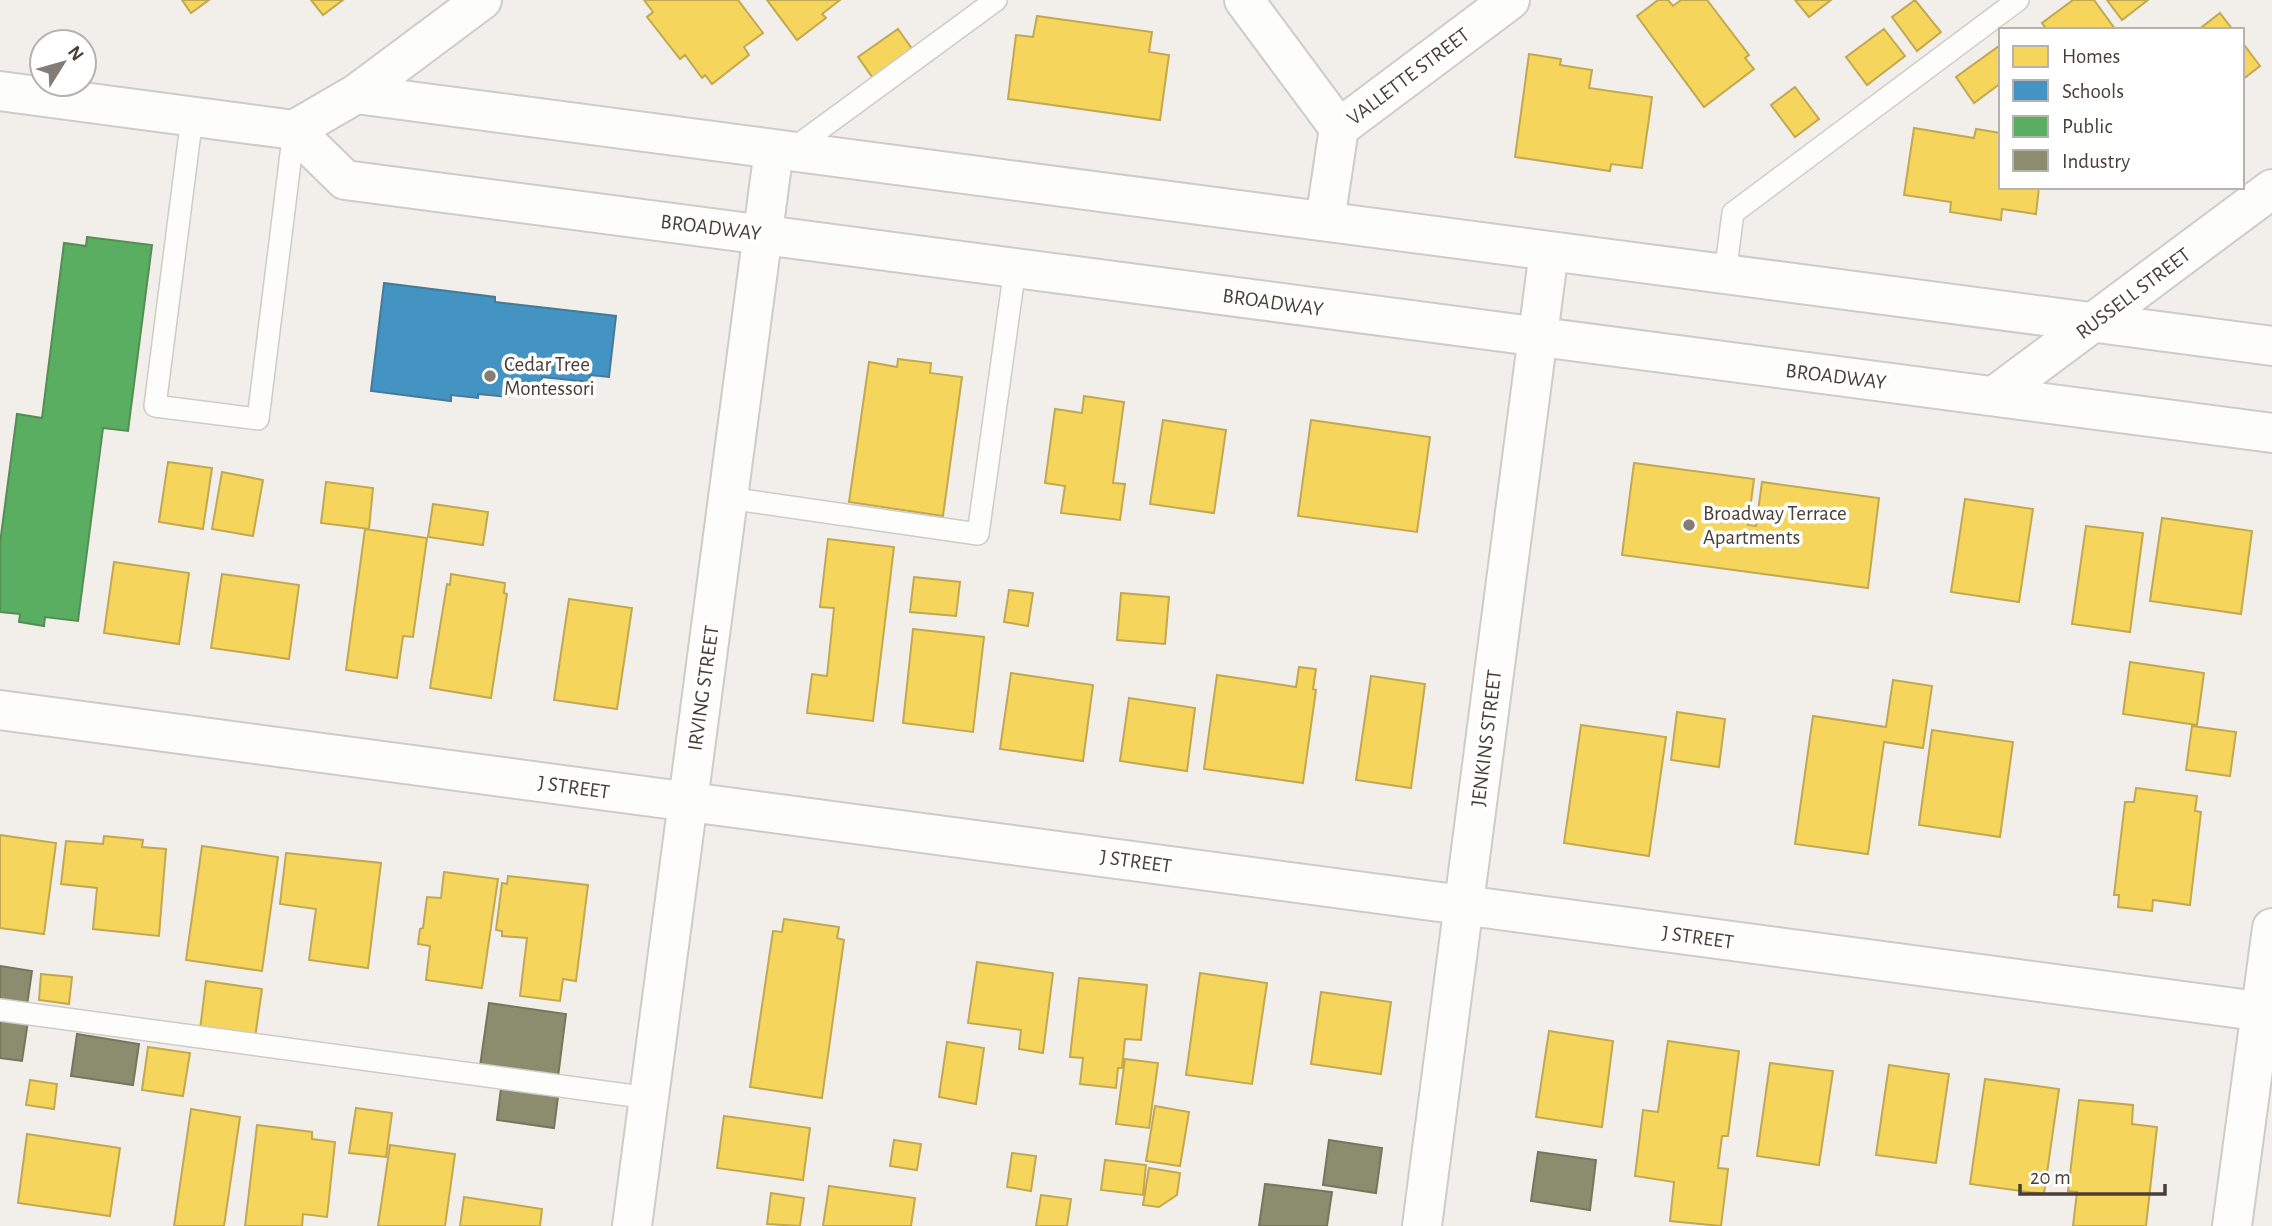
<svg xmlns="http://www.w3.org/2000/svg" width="2272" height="1226" font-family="'Alegreya Sans',sans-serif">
<rect width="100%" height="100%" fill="#f2efeb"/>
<path fill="#f6d55c" stroke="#c2a850" stroke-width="2" d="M182 0H209L191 13Z
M311 0H343L323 15Z
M644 0H738L763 33 744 47 749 55 712 84 705 75 702 78 685 55 680 59 647 17 653 12Z
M767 0H840L822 14 826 18 797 40Z
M1658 0H1668L1673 6 1681 0H1707L1749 55 1745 58 1754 69 1704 107 1637 16Z
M1795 0H1831L1809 17Z
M1915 0 1941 32 1917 51 1892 17Z
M2073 0H2094L2115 29 2047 30 2042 23Z
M2107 0H2148L2122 20Z
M2220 13 2233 30H2198Z
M1037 16 1152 32 1149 52 1169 55 1160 120 1008 99 1016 35 1033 37Z
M898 29 915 53 875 81 858 57Z
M1884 29 1905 56 1867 85 1846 57Z
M2242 42 2260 66 2242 80Z
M1999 46 2001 49V83L1974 103 1956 77Z
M1529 54 1561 59 1560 65 1592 70 1589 88 1652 97 1642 168 1611 164 1610 171 1515 157Z
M1795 87 1819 119 1795 137 1771 105Z
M1914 128 1974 138 1976 129 2001 133V187H2039L2036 214 2002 209 2001 220 1950 212 1951 202 1904 195Z
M898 359 931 363 930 373 962 377 943 516 849 502 869 362 897 367Z
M1084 396 1124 402 1113 483 1125 484 1120 520 1061 513 1065 486 1045 483 1055 409 1082 413Z
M1163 420 1226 430 1214 513 1150 504Z
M1311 420 1430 437 1417 532 1298 516Z
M168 462 212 468 203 529 159 522Z
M1634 463 1754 479 1748 525 1756 526 1762 482 1879 498 1868 588 1622 555Z
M222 472 263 480 253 536 212 529Z
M326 482 373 488 369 529 321 523Z
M1965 499 2033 509 2019 602 1951 592Z
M433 504 488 512 483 545 428 537Z
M2162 518 2252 531 2241 614 2150 601Z
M2086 526 2143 533 2130 632 2072 624Z
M365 529 427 538 413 637 403 636 397 678 346 670Z
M828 539 894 547 873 721 807 713 812 674 827 676 834 608 820 607Z
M114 562 189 573 179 644 104 633Z
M222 574 299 585 289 659 211 648Z
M451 574 505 583 504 593 507 594 491 698 430 688 447 584 450 585Z
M914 577 960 582 956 616 910 612Z
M1009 590 1033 593 1028 626 1004 622Z
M1121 593 1169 597 1165 644 1117 640Z
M569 599 632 608 617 709 554 700Z
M913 629 984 637 973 732 903 723Z
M2130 662 2204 673 2197 725 2123 714Z
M1299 667 1316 669 1313 689 1316 690 1303 783 1204 769 1217 675 1296 687Z
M1011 673 1093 685 1083 761 1000 749Z
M1371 676 1425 684 1411 788 1356 780Z
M1893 680 1932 686 1923 748 1884 742 1868 854 1795 844 1813 716 1886 727Z
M1129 698 1195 708 1187 771 1120 761Z
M1677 712 1725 719 1719 767 1671 760Z
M1581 725 1666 737 1649 856 1564 843Z
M2192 726 2236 732 2230 776 2186 770Z
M1932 730 2013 742 2000 837 1919 825Z
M2136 788 2197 796 2195 811 2201 812 2190 905 2153 900 2152 911 2118 907 2119 895H2114L2125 802H2134Z
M0 835 56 843 44 934 0 928Z
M104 836 143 840 142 847 166 849 159 936 93 929 97 888 61 884 66 841 103 844Z
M202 846 278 857 262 971 186 960Z
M286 853 381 863 368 968 309 960 316 909 280 904Z
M444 872 498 879 482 988 426 980 430 946 418 944 420 929 423 928 427 897 441 898Z
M508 876 588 885 576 981 563 979 560 1001 520 996 527 938 502 936V931L496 930 502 883 507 884Z
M784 919 839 927 837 938 844 940 822 1098 750 1087 773 931 782 932Z
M977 962 1053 973 1043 1053 1019 1049 1021 1030 968 1023Z
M1200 973 1267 983 1252 1084 1186 1075Z
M41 974 72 977 69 1004 39 1000Z
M1079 978 1147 985 1141 1040 1125 1039 1122 1068H1118L1116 1088 1080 1084 1083 1058 1070 1057Z
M206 981 262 989 255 1038 200 1030Z
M1321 992 1391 1002 1381 1074 1311 1064Z
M1549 1031 1613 1041 1602 1127 1536 1117Z
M1668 1041 1739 1051 1728 1136H1722L1718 1168 1728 1169 1721 1226 1670 1221 1674 1182 1635 1176 1643 1110 1658 1112Z
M947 1042 984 1048 976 1104 939 1097Z
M148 1047 190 1053 183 1096 142 1090Z
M1125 1059 1158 1063 1149 1128 1116 1124Z
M1770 1063 1833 1071 1819 1165 1757 1156Z
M1889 1065 1949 1074 1936 1163 1876 1155Z
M1985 1079 2059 1089 2044 1194 1970 1184Z
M30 1080 57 1084 54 1109 26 1105Z
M2079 1100 2133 1105 2132 1124 2157 1127 2146 1226H2073L2077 1192 2068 1191Z
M1155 1106 1189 1112 1180 1166 1146 1161Z
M356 1108 392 1113 386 1157 349 1153Z
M191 1109 240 1117 224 1226H174Z
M724 1116 810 1128 803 1180 717 1168Z
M257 1125 312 1132V1139L335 1142 327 1217 303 1214 302 1226H245Z
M27 1134 120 1148 110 1216 18 1203Z
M894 1140 921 1144 917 1170 890 1166Z
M390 1145 455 1154 445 1226H378Z
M1012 1153 1036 1156 1031 1191 1007 1187Z
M1105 1160 1146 1165 1143 1195 1101 1190Z
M1149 1168 1180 1173 1177 1195 1159 1207 1143 1205Z
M829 1186 915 1198 911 1226H823Z
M771 1193 804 1198 800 1226 767 1224Z
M1041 1195 1071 1199 1067 1226H1036Z
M464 1197 542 1209 540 1226H460Z"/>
<path fill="#4393c3" stroke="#457a98" stroke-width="2" d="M384 283 495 297V302L616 316 609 377 590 375 589 382 542 377 541 384 515 381 513 391 510 390 509 397 478 394V398L451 395V401L371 391Z"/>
<path fill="#5aae61" stroke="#558d54" stroke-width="2" d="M87 237 152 245 128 431 103 428 78 621 45 617 44 626 19 622 20 614 0 612V543L17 414 42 418 64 243 86 246Z"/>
<path fill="#8c8c6e" stroke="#78755d" stroke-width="2" d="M0 966 32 971 27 1005 0 1001Z
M489 1003 566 1014 558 1077 480 1066Z
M0 1017 28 1021 22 1061 0 1058Z
M77 1034 139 1044 133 1085 71 1076Z
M501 1088 558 1097 554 1128 497 1120Z
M1329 1140 1382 1148 1376 1193 1323 1185Z
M1538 1152 1596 1160 1590 1210 1531 1201Z
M1265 1184 1332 1192 1327 1226H1259Z"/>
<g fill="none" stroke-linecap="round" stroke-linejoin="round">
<defs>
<path id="service" d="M192 117 155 406 258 419 294 130
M790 151 996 0
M1725 274 1733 213 2018 0
M728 498 978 534 1015 268
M0 1010 649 1098"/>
<path id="minor" d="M1244 0 1339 128 1325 221
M0 91 294 130 345 180 2272 433
M356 94 482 0
M1339 128 1510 0
M294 130 356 94 2272 346
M1994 396 2272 189
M0 710 2272 1013
M632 1226 774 149
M1422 1226 1549 251
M2232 1226 2272 928"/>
</defs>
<use href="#service" stroke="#cfcbc7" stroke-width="24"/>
<use href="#minor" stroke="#cfcbc7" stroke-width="42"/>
<use href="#service" stroke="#fdfdfc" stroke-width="21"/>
<use href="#minor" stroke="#fdfdfc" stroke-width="38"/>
</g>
<g fill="#857d75" stroke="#fff" stroke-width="2.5">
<circle cx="490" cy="376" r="7"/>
<circle cx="1689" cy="525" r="7"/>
</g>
<g text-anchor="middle" stroke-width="7" stroke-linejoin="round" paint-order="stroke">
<g font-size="21" fill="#4a3f35" stroke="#fff">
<text transform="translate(1408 76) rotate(-37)" y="7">VALLETTE STREET</text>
<text transform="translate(711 227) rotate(7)" y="7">BROADWAY</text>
<text transform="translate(2133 293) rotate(-37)" y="7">RUSSELL STREET</text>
<text transform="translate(1273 302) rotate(8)" y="7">BROADWAY</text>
<text transform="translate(1836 376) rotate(7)" y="7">BROADWAY</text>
<text transform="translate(703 688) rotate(-82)" y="7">IRVING STREET</text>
<text transform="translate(1486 738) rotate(-83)" y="7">JENKINS STREET</text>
<text transform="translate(574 787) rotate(8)" y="7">J STREET</text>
<text transform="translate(1136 861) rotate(8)" y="7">J STREET</text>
<text transform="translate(1698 937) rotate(8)" y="7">J STREET</text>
</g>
<g font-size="21" fill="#4a3f35" stroke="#fff" text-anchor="start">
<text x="504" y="371">Cedar Tree<tspan x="504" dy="24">Montessori</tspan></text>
<text x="1703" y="520">Broadway Terrace<tspan x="1703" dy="24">Apartments</tspan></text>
</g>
</g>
<rect x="1999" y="28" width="245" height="161" fill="#ffffff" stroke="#b7b2ae" stroke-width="2"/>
<rect x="2013" y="46" width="35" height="21" fill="#f6d55c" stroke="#b7b2ae" stroke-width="2"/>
<text x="2062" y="63" font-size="21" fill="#4a3f35">Homes</text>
<rect x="2013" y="80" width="35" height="21" fill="#4393c3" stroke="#b7b2ae" stroke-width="2"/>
<text x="2062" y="98" font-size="21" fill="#4a3f35">Schools</text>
<rect x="2013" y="116" width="35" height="21" fill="#5aae61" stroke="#b7b2ae" stroke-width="2"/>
<text x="2062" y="133" font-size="21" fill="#4a3f35">Public</text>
<rect x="2013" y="150" width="35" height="21" fill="#8c8c6e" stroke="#b7b2ae" stroke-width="2"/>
<text x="2062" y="168" font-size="21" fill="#4a3f35">Industry</text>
<g transform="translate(63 63) rotate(53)"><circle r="33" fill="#ffffff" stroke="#b7b2ae" stroke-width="2"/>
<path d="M0-5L12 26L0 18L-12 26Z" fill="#857d75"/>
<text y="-10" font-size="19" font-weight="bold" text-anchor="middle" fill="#4a3f35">N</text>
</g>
<path d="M2020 1184v10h145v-10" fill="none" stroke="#4a3f35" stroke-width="3.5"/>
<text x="2030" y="1184" font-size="21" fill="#4a3f35" stroke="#ffffff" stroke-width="5" paint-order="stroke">20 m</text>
</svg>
